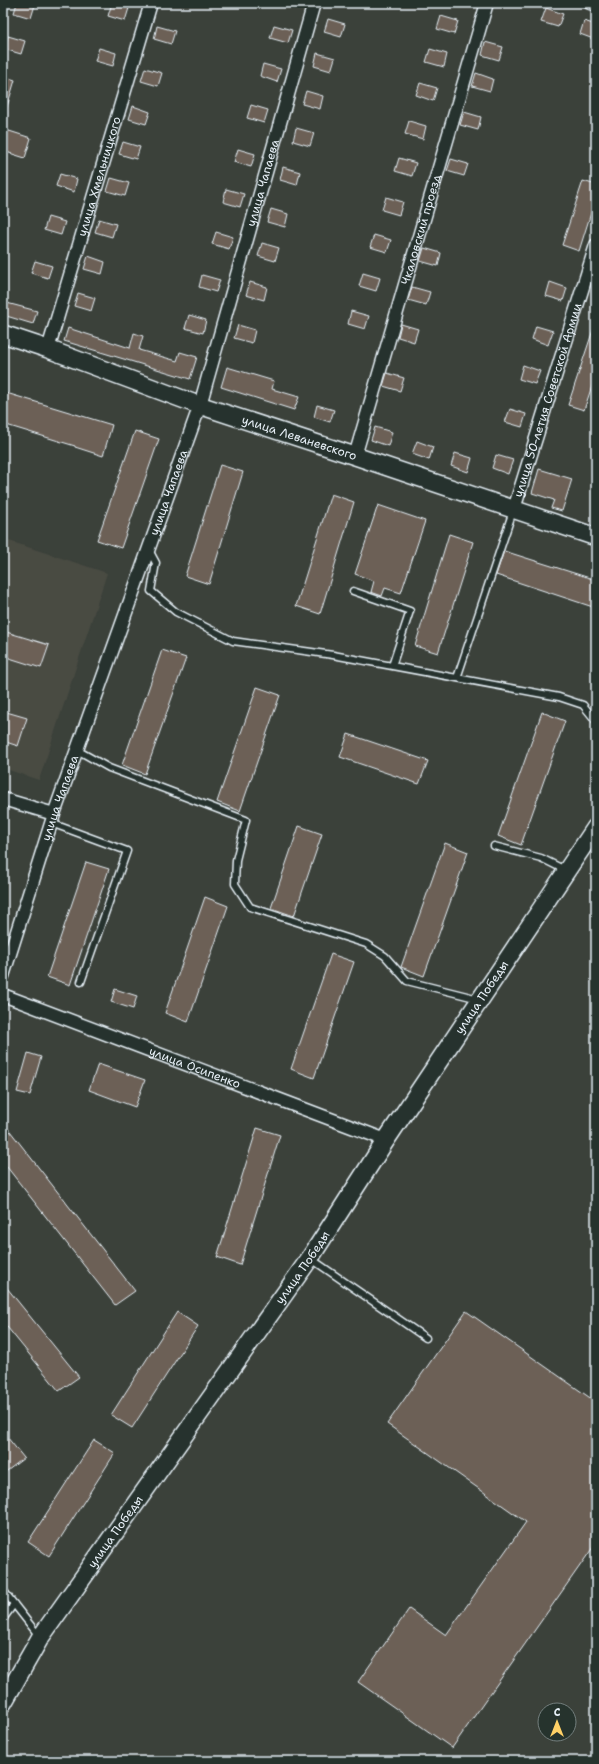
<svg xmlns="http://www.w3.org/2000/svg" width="599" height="1764" font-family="'Shantell Sans',sans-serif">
<rect width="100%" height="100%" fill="#3b413a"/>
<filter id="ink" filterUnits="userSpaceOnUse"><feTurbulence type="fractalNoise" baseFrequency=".025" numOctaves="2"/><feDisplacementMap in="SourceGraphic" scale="8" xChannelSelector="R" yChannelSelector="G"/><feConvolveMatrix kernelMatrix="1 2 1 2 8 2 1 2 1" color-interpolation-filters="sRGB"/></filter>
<g filter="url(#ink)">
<path fill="#4a4b43" d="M3 539 107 573 39 780 3 768Z"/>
<path fill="#6c6157" stroke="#e8f1f8" d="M17 3 35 5 31 18 14 13Z
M112 3 129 8 125 21 108 16Z
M546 8 563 14 558 27 541 22Z
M441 16 458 21 454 34 437 29Z
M328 19 345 24 341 37 324 32Z
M584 21 596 25V40L580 34Z
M274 25 292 30 288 43 270 38Z
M157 26 175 31 171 44 154 39Z
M8 36 25 41 21 54 4 49Z
M485 42 503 47 499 60 482 55Z
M99 48 116 53 113 66 95 61Z
M430 49 447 54 444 67 426 62Z
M317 53 335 58 331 71 314 66Z
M263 64 281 69 277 82 260 76Z
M145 68 162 73 158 86 141 81Z
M476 73 493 79 490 91 472 86Z
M3 76 15 80 6 110 3 109Z
M420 83 437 88 433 101 416 95Z
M306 91 323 96 320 109 302 104Z
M251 105 268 110 264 123 247 118Z
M133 106 150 112 146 124 129 119Z
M464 112 481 117 478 130 460 125Z
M409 121 426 126 423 139 405 134Z
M296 128 314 133 310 146 293 141Z
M3 129 31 138 25 158 3 151Z
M123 142 140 147 136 159 119 154Z
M238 149 255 154 251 167 234 162Z
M399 158 416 163 412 176 395 171Z
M451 159 468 164 464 176 447 171Z
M283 167 300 172 297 185 280 180Z
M60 174 77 179 74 192 56 186Z
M111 178 129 183 125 196 107 191Z
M583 181 596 185V197L579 251 562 245Z
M226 189 244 194 240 207 223 202Z
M386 197 403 202 399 215 382 210Z
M271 209 288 214 285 227 267 222Z
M48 217 65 222 61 235 44 230Z
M99 219 116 224 112 237 95 232Z
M216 232 233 237 229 249 212 244Z
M374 235 391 240 387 252 370 247Z
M262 243 279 248 275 261 258 256Z
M424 248 441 253 438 266 420 261Z
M88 256 105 262 102 274 84 269Z
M35 261 52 266 48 278 31 273Z
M363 273 380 278 376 291 359 286Z
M202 275 220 280 216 292 199 287Z
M250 282 267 287 264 300 246 295Z
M550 282 567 288 563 301 546 296Z
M412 287 430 292 426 305 408 300Z
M78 293 95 298 91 311 74 306Z
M3 302 37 311 33 324 3 315Z
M351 311 369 316 365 329 348 324Z
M189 315 206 320 203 333 185 328Z
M401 324 418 329 414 342 398 337Z
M238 325 255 330 252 343 234 338Z
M536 326 553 331 548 345 532 339Z
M594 327H596V374L584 410 568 405Z
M68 328 130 348 134 333 143 336 139 350 177 361 180 352 197 357 190 379 64 341Z
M523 365 540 371 535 384 519 379Z
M227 367 274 381 272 389 299 397 294 410 221 387Z
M387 373 404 378 400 391 383 386Z
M3 392 112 425 103 456 75 447V446L3 424Z
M317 405 334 410 330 422 314 417Z
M510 409 526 414 522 427 505 422Z
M375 427 392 432 388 446 371 440Z
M135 431 159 439 121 548 97 540Z
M417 441 433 447 429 460 412 454Z
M455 453 472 458 468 472 451 466Z
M496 455 513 460 508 474 492 468Z
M220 465 243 472 209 584 185 576Z
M539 469 572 479 562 511 551 508 554 500 532 493Z
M331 494 354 502 320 614 296 606Z
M378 505 425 521 401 593 385 588 382 596 371 592 374 581 355 574Z
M449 534 473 542 438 653 415 646Z
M504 551 596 580V608L496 575Z
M3 631 49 645 41 668 3 656Z
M162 650 186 658 145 774 122 765Z
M257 687 280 695 240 811 217 802Z
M3 711 27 718 18 746 3 741Z
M542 712 565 721 521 845 498 836Z
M348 734 428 761 419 784 340 757Z
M299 826 322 834 294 916 271 908Z
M445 843 468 852 424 976 401 967Z
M86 862 109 869 70 985 47 977Z
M205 897 228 906 188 1022 165 1013Z
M331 954 354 962 314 1078 291 1069Z
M115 989 137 996 133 1009 111 1002Z
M28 1053 41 1057 30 1095 17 1092Z
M98 1064 145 1080 135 1107 89 1090Z
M3 1122 135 1291 115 1305 3 1162Z
M257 1128 280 1135 240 1265 217 1257Z
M3 1283 79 1377 59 1391 3 1322Z
M466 1311 596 1402V1543L452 1748 358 1682 409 1609 446 1635 526 1522 387 1424Z
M177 1312 198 1326 132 1428 111 1415Z
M3 1432 24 1458 3 1474Z
M94 1440 115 1453 49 1556 28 1542Z"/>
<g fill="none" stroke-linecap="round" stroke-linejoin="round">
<defs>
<path id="lane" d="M149 550 156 563 151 591 176 612 233 641 333 655 559 697 583 705 596 721
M353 591 410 611 392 666
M457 678 513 511
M77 750 109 768 246 820 236 860 235 884 250 907 366 944 385 956 407 981 479 999
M51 823 127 851 81 982
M494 846 541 858 565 870
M310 1258 426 1338
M3 1590 39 1636
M3 1619 14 1604"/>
<g id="street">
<path d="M590 3 596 5"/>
<path id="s1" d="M48 349 151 3"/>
<path id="s2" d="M355 456 487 3"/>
<path id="s3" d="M514 509 596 245"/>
<path d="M3 799 54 814"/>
<path id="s4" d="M3 976 54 814 200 405 314 3"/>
<path id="s5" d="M3 995 386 1140"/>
</g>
<g id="secondary">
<path id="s6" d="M3 334 48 349 193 403 355 456 596 537"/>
<path id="s7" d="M3 1703 40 1638 310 1258 386 1140 596 827"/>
</g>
</defs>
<use href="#lane" stroke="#e8f1f8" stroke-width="9"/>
<use href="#street" stroke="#e8f1f8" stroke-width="15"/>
<use href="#secondary" stroke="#e8f1f8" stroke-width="20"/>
<use href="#lane" stroke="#26332d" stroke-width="6"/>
<use href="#street" stroke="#26332d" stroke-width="12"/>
<use href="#secondary" stroke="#26332d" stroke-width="17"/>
</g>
</g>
<g text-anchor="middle" stroke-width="4" stroke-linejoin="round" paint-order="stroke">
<g font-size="12" fill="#e8f1f8" stroke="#26332d">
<text dy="4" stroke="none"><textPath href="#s1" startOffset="180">улица Хмельницкого</textPath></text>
<text dy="4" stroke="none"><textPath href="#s4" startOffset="835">улица Чапаева</textPath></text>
<text dy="4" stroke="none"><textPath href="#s2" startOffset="236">Чкаловский проезд</textPath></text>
<text dy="4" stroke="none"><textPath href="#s3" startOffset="114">улица 50-летия Советской Армии</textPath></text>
<text dy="4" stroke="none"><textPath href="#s6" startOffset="314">улица Леваневского</textPath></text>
<text dy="4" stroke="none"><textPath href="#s4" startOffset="511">улица Чапаева</textPath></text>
<text dy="4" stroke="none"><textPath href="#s4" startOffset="187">улица Чапаева</textPath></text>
<text dy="4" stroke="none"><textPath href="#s7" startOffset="853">улица Победы</textPath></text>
<text dy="4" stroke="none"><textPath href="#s5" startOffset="205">улица Осипенко</textPath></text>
<text dy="4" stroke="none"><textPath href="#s7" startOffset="529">улица Победы</textPath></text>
<text dy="4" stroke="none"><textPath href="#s7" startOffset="205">улица Победы</textPath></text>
</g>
</g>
<rect width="599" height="1764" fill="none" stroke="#26332d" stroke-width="16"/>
<rect x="8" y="8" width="583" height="1748" fill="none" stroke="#e8f1f8" stroke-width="1.5" filter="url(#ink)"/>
<g transform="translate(557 1722)"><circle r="19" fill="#26332d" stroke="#747f7e"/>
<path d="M0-3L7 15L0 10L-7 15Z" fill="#ffd166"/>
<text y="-6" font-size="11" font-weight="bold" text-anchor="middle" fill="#e8f1f8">С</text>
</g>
</svg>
